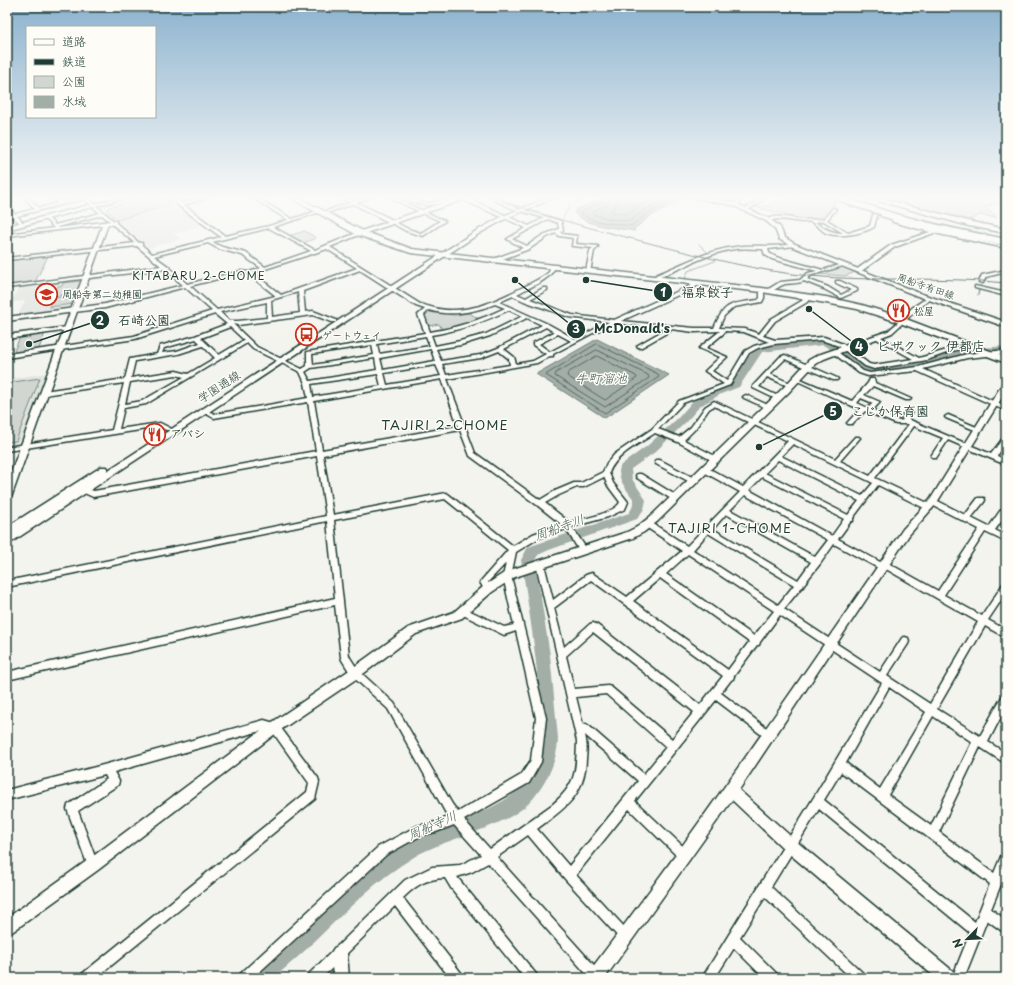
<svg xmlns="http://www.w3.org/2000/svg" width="1013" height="985" font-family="'Playpen Sans','Klee One',sans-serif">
<rect width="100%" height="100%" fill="#f4f4ef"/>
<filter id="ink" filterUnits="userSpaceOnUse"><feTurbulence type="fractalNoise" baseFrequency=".025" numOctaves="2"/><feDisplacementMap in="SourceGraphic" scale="8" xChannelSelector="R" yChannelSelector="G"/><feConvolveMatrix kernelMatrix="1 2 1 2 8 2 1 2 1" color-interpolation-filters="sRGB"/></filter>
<g filter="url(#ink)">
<path fill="#e2e5df" d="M132 197H169L204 224 174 234 180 239 148 248 102 207 105 204Z
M83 279 72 309 17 317 25 301 11 302 19 288Z
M47 373 22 444 7 447V379Z"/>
<path fill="#d1d6d1" stroke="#788a82" d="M149 197H162L172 204 117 220 107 210 109 207Z
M791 197H824L835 202 833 206 837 208 832 210 820 219 813 220 798 219 786 214 754 207 768 206 773 203 789 199Z
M879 197H1006V201L987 206V210L994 214 996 218 980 215 967 221Z
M305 231 316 238 301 244 288 236Z
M48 256 35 282 7 286V261Z
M841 265 858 271 845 276 819 274Z
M81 281 76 293 54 296 58 286H62L63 283Z
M76 295 73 304 49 307 53 298Z
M428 312 454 315 469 313 481 320 443 331 439 324 428 326 423 315Z
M45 333 38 351 13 353 20 337Z
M40 378 16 441 7 442V383Z"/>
<path fill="#a3aea7" stroke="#6e8179" d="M606 197H677L683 199 649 217 634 229 635 231C614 227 592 228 574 213L577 209Z
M597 339 669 375 605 418 536 374Z"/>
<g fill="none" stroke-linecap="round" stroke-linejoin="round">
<path stroke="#546a62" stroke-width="1" d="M606 197 603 202 582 211 581 214 595 221 631 226 647 214 678 197
M611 197 608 205 594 211 593 214 609 219 630 221 645 210 668 197
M617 197 616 204 611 212 628 214 642 204 656 197
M597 344 658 374 659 377 605 413 546 375Z
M597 350 648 375 649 378 605 407 555 376 556 373Z
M597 356 636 376 637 378 605 400 567 376 568 373Z"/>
<path stroke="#6e8179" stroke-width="1" d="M563 218 570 205 591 197
M699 244 709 254
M685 279 688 271 715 261
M978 291 979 287 985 281"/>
<path stroke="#6e8179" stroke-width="1.5" d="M978 295 979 290"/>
<path fill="#a3aea7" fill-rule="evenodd" d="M824 339C844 344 858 365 875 368L922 360 958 350 1006 346V352L959 356 923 366 875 374 862 371 843 356 823 345 762 352 739 387 721 394 700 406 686 422 655 452 631 469 632 479 646 500 644 509 637 519 549 550 538 555 535 560 550 655 558 738C558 760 545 787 529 803 501 830 448 837 414 857 377 879 347 910 317 939 303 953 288 965 274 978H248L251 971C268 955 286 941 303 925 334 896 364 865 401 844 435 825 477 819 509 797 525 786 537 766 541 747 543 734 540 720 540 707 537 658 529 609 521 560L528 547 629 513 632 508 634 500C628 491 614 477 621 465L647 446 678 418 692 402 713 390 731 383 749 356 756 348 771 344Z"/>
<defs>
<path id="minor" d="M24 197H28L39 208 58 203 52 197H56L61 202 82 197H89L87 198 114 221H116V223L139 243H142V245L152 254 221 237 179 206 169 197H173L182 203 203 197H209L184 205 225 236 269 226 288 220 251 197H256L292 219 320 210V212L273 227 315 250 359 232H361V234L330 247 420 304C431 307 441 311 453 310 462 310 471 308 480 306 493 302 541 280 549 272 550 270 550 268 551 266H553L555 267C550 281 529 287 517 294L526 298 543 288H547V290L530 299 572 315 614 320 692 285 696 282 698 283 696 287 621 321 694 328H714C725 301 732 304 758 300L760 298V290L762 289 764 290V298L762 302 734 307 724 316 719 328 745 329 759 334 771 319 805 299V297L807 296 809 297V301L775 321 763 336 775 340 824 337 843 344 869 364 874 365 913 359 875 338 874 337 877 335 919 358 961 346 963 344H967L968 345 965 348 952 351 927 360 874 369 865 366 839 346 821 340 774 344 758 348 749 353 730 385 683 403 658 429 679 437 691 427 705 407 714 401 835 459 855 437H859L860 438 859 439 840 461 870 476 909 424H896L865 411 852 424H848L847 423 848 422 860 409 850 405 793 379 794 378H798L852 401 868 383 870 379H874L875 383 911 399 910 400H906L873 386 864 395 880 402 873 410 899 421 903 420 901 417 907 411H911L912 412 908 417 910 420 991 454 1004 437 1006 436V443L997 456 1006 460V465L948 440 936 458H934L931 456 943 438 914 426 875 478 932 505 933 507 932 509H926L878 485 853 518V521H851L838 539 882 563 885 562 888 563 938 591 979 529 930 504 929 502 930 500H936L965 515 978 498H984L985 500 984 502 971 518 989 527 1000 511 1003 510 1006 512V515L995 530 1006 536V542L985 532 944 595 982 616 1003 584 1006 583V593L988 620 1006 630V638L985 626 937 709 980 736 1003 695 1006 694V707L988 742 1006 753V764L980 747 939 832 994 873 1002 854 1006 853V872L991 909 1006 920V933L1002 931 987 920 964 978H952L970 933 819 809 771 887 864 974 866 978H851L765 897 740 937 777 974 779 978H764L734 948 715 978H702L814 797 882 683 780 615 760 642 759 645H757L734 676 733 679 731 680 721 693 773 733 775 736 773 739 770 741 767 739 716 700 635 801 689 852 690 856 689 860 685 861 681 860 629 809 576 875 630 933 632 937 630 941 626 943 622 941 565 879 528 835 497 857 602 974 604 978H590L488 863 472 872 457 877 536 974 538 978H524L451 888 445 878C426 879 416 885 403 898L462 974 464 978H450L395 906 322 978H307L309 974 405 880 432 867 460 865 481 855 454 825 436 832 422 835 386 855 253 978H238L240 974 378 847 417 826 436 822 448 817 388 709 352 676 342 660 341 657 335 605 7 680V672L335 598 327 521 7 587V581L326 516 317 456 93 497 82 492 81 490 84 488 94 491 316 451 308 402 214 418 201 411 204 409 215 414 308 398 305 383 300 372 253 349 247 343 146 404 124 408 119 429 160 423 170 428 171 429 170 430H166L159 427 7 451V447L112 430 124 383 44 395 41 393 44 391 125 379 130 359 157 354 160 346 195 336 227 324 215 314 135 339 7 358V354L134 336 212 311 185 287 105 308 7 321V317L105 304 183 285 164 269 7 288V286L161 266 137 246 7 260V258L135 243 112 224 7 236V234L54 228 45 219V217H47L55 225 100 213 84 199 17 216 24 224 22 225 13 217 7 218V216L12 215 7 209V206L15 214 35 209ZM102 215 110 221 58 228 57 227ZM269 228 311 251 265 267 246 253 222 247 212 242ZM208 243 219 249 242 255 261 268 249 272 241 271 187 284 168 266 154 256ZM327 249 357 268 281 295 253 273ZM360 270 416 306 425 309 418 315 425 333 307 352V366L302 369 257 347 233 324 238 325 313 315 332 322H336V320L313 311 305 312 303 291ZM241 273 248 274 276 296 217 310 190 286ZM298 292 300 313 272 317 271 300ZM513 296 524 301 569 317 609 322 575 339 548 324 499 302ZM267 302V318L238 321H229L220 312ZM495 304 505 308C480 320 457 328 430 332L424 315 429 310C451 317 474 312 495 304ZM509 310 523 316 486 334 460 341 435 346 431 335C459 331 483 322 509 310ZM527 318 542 325 498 348 480 355 441 361 436 349 461 345 490 336ZM615 323 666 329 638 345 637 346 640 348 670 331 671 329 694 332 720 331 699 348 720 357 705 371 724 384 679 401 652 429 615 454 607 463 603 472 581 483H574L555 491 540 500 475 453 447 379 537 363 550 356H553V354L593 333ZM230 327 244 340 219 355 201 338ZM546 327 554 332 533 343V345L546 354 533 361 516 364 514 357 504 349ZM725 331 744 332 769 342 754 346 745 351 727 381 712 371 727 357 706 348 724 333ZM558 334 571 341 550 352 539 344ZM426 336 430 346 379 354 377 344ZM196 339 200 343 177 351 162 353 164 348ZM372 345 374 355 313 365 312 354ZM203 346 215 358 188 374 176 371 131 378 135 361 178 354ZM431 349 435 361 383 370 380 358ZM499 351 509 359 510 365 446 375 442 364 481 358ZM375 358 377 370 310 381 305 372 311 368ZM436 365 441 376 387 385 384 373ZM378 374 381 386 313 397 311 384ZM176 375 184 377 142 401 125 404 130 382ZM442 379 458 426 322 450 314 401ZM861 398 873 403 868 408 857 403ZM714 406 788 441 743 487 706 467H702L701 469 702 471 740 492 687 546 652 523H646L645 525 646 527 682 551 627 597 592 573 586 575 553 600 544 564 543 562 540 561 537 562 536 564 577 741C576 771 577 783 553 804L490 849 464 820 529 783 541 762 546 718 511 576 516 552 539 538 566 529 580 552H586L587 550 586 548 572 527 608 517 625 509 628 502 613 483 609 473C616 454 639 444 655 433L678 442 713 461H717L718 459 717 457 684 440 695 429 709 409ZM460 430 470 456 537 505 561 524 533 534 513 546 448 494 446 493 333 515 323 455ZM793 444 869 481 873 483 862 496 781 456ZM778 460 859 501 848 515 765 473ZM604 477 608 486 620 502C616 513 580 520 569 522L545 503 559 495 577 487H584ZM762 477 844 519 832 536 749 490ZM745 495 828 540 815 557 730 510ZM445 499 508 550 480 582 485 591 488 592 491 591 492 589 488 582 506 563 503 576 514 625 504 627 462 607 459 609 458 611 459 613 504 635 516 631 536 718 531 760 521 775 458 812 452 804 394 703 358 670 349 656 334 520ZM726 514 811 562 798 580 713 529ZM708 533 794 585 778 605 693 550ZM834 544 880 569 883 570 886 569 978 622 930 704 887 676 908 644 909 641 908 638 905 637 902 638 880 672 784 609 801 588 803 587 804 584 820 564ZM688 554 774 611 754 636 666 574ZM660 578 749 642 728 670 633 601ZM591 580 723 676 700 705 596 624 593 623 590 624 564 647 554 608ZM593 632 694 712 672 739 611 687 608 686 574 689 566 656ZM889 687 926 712 880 789 846 763ZM606 694 666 747 644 774 589 726 586 724 583 725 576 697ZM933 716 972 742 931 826 888 795ZM585 735 638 781 569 866 537 829C564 809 585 796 586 759 587 751 587 743 585 735ZM841 772 990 884 975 922 824 800Z
M366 197H372L324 214 321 213Z
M388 197H393L445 221 423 236 406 231 390 222 393 221 408 229 421 233 440 221Z
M404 197C413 197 420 204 429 203 438 203 445 197 454 197 437 207 421 208 404 197Z
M488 197H493L519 209 516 210Z
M742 197H747L741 200 737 206H735L734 205 739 198Z
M763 197H768L746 211 743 210Z
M833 208 836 209 827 220 848 233 870 226 873 215 875 214 877 215 874 227C862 234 839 238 826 233 821 230 816 224 811 222 808 221 804 222 802 222 790 221 780 217 768 221L766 220C777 213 789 218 801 220 808 220 816 219 824 219ZM824 221 843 233C832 233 824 229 815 222Z
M521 209 561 221 563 230 560 232 562 234 577 236 576 244 598 246V247L594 251 590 272 586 271 590 251 593 248 572 246 573 238 559 236 556 233 547 237 529 249 495 262H491V260L523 248 507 239 526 228 500 216V214H502L529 226 544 218 521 211ZM548 219 558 223 559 229 543 235 527 246 512 239Z
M893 217H894L896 220 935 231 1006 246V248L934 233 895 247 860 272H856V270L891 245 930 232 893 222 891 218Z
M793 244H795V246L768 249 769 253 776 257 823 270 843 264V266L812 275 807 279 828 287 841 295 851 290 836 283V281H840L857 289V291L841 298 824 289 804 281C798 284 791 283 785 284 778 286 774 292 767 292V290L780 282 800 280 808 273 817 271 772 259 765 255 763 249C754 249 744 248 735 249 710 252 683 268 660 277L658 279 654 278 656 275C681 265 708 250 735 247 754 244 773 248 793 244Z
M1006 270V272L986 277 983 283 979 282 982 275Z
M975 286 1006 293V296L975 288Z
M928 297 932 298 916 310 904 322H900V320L912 308Z
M67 327 70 329 69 330 7 339V335Z
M835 350 863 371 870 373 918 367 967 354 1006 350V354L967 358 923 369 1006 407V411L917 371 868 376 859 373 833 353V351Z
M785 355 837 378 838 379 837 380H833L785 359 770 374 792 384V386H788L767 377 759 387 780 397 781 398 780 399H776L753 388V386L780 357Z
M746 395 770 406 771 407 768 409 766 408 744 398 743 397 744 396Z
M948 415 981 429 982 430 981 431H977L946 418 945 417 946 416Z
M656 460H660L694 478 695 480 694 482H690L656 464 655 462Z
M637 474H641L677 496 679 498 677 500H673L637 478 636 476Z
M264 720 278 724 318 778 319 782 315 799 96 978H80L82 974 307 792 309 783 272 731 264 730 114 772 119 781 118 785 78 811 98 865 97 869 93 870 89 869 67 809 68 805 107 779 105 775 7 800V790L107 764Z"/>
<path id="tertiary" d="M121 197H129L7 230V226Z
M340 197H346L393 220 459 197H468V198L503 214V216L550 197H556L507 218 480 233 7 545V536L8 535 7 536V527L101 467H107L108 469 107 471 476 231 503 216H499L463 200 360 235 357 233 358 232 388 222Z
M103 223 108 224 12 495 7 498V483Z
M902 319 905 321 892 333 824 359 815 364 789 392 658 521 644 532 633 538 515 577 492 592 462 618 416 634 359 677 279 731 98 870 12 932 7 934V918L88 860 271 723 351 669 408 628 454 612 484 586 507 571 627 532 637 527 651 516 783 388 809 360 818 355 888 331Z
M1003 383H1006V391L936 504 909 535 739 790 796 841 954 972 956 978H936L786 851 732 800 605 978H587L589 972C698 828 801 679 903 529L930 500Z
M339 945 344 948 347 953 349 978H333L331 953 334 948Z"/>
<path id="secondary" d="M689 197H702L735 203 770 219 780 227 784 237 795 244 919 293 1006 322V327L915 295 791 246 779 239 775 229 766 221 732 205Z"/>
<path id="trunk" d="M289 197H297L363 231 412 249 762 288 826 297 862 305 898 316 1006 357V363L892 320 857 309 826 303 762 292 411 253 357 235Z
M865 197H876L972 222 1006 229V233L969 226Z
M883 213 944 229 1006 241V245C963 239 922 229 881 216L880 215Z"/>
<path id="motorway" d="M831 197C852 197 879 210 900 215 935 225 970 232 1006 239V243L896 219 853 206Z"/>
</defs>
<use href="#minor" stroke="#1f3d34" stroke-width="3"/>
<use href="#tertiary" stroke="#1f3d34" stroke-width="3"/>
<use href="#secondary" stroke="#1f3d34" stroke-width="3"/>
<use href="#trunk" stroke="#1f3d34" stroke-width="3"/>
<use href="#motorway" stroke="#1f3d34" stroke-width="3"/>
<use href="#minor" fill="#fdfcf7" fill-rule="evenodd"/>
<use href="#tertiary" fill="#fdfcf7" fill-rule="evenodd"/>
<use href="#secondary" fill="#fdfcf7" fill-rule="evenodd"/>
<use href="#trunk" fill="#fdfcf7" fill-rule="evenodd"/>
<use href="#motorway" fill="#fdfcf7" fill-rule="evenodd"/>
<path stroke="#1f3d34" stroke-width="1" d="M494 197C546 218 599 230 653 244 705 257 757 271 810 276 875 282 941 276 1006 283"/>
</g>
</g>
<linearGradient id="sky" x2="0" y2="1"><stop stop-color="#8cb2ce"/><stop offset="0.59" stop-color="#fafaf8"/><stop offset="1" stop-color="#fafaf8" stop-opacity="0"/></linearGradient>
<rect width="1013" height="335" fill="url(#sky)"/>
<defs>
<symbol id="school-ring" viewBox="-11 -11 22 22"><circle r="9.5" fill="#fdfcf7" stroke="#c8321e" stroke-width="1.5"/><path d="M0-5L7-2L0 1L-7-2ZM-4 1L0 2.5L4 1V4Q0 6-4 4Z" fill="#c8321e"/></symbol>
<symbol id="restaurant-ring" viewBox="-11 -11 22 22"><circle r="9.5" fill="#fdfcf7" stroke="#c8321e" stroke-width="1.5"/><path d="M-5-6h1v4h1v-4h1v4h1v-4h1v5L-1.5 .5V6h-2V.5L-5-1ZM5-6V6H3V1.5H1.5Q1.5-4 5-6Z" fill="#c8321e"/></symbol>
<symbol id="bus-ring" viewBox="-11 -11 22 22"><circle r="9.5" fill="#fdfcf7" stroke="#c8321e" stroke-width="1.5"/><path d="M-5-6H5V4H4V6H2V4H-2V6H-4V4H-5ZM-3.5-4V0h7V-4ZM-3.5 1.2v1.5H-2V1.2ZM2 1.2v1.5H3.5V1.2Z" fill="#c8321e"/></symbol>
</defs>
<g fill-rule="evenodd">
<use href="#school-ring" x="34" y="282" width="25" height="25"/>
<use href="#restaurant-ring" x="886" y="298" width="25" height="25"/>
<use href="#bus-ring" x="294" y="322" width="25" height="25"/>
<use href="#restaurant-ring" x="142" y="422" width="25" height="25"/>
</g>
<g text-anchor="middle" stroke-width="3" stroke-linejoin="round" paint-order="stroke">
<g font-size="10" fill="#1f3d34" stroke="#fdfcf7">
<text transform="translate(926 286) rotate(19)" y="4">周船寺有田線</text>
</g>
<g font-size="10" font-weight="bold" fill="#1f3d34" stroke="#fdfcf7" text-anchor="start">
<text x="62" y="298">周船寺第二幼稚園</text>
<text x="914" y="315">松屋</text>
<text x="322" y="339">ゲートウェイ</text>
</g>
<g font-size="11" letter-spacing="1" fill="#1f3d34" stroke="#fdfcf7">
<text x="199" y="280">KITABARU 2-CHOME</text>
</g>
<g font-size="12" fill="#1f3d34" stroke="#fdfcf7">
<text transform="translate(219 387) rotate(-33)" y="4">学園通線</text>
</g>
<g font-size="12" font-weight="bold" fill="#1f3d34" stroke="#fdfcf7" text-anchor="start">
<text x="170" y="438">アバシ</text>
</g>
<g font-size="13" font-style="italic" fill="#475f56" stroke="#fdfcf7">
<text x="601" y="383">牛町溜池</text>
<text transform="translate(559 527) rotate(-20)" y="5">周船寺川</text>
<text transform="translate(432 825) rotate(-24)" y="5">周船寺川</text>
</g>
<g font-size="13" letter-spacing="1" fill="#1f3d34" stroke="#fdfcf7">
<text x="445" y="430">TAJIRI 2-CHOME</text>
<text x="730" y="533">TAJIRI 1-CHOME</text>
</g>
</g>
<path fill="none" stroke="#1f3d34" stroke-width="1.5" d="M586 280L663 292M29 344L100 320M515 280L576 329M809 309L859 347M759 447L833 411"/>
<g fill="#1f3d34" stroke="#fdfcf7" stroke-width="1.5">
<circle cx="586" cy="280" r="4"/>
<circle cx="29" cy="344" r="4"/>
<circle cx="515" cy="280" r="4"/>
<circle cx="809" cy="309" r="4"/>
<circle cx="759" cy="447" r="4"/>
<circle cx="663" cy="292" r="10"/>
<circle cx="100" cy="320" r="10"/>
<circle cx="576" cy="329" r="10"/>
<circle cx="859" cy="347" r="10"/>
<circle cx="833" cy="411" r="10"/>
</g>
<g font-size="12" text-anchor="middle" font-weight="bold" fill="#fff">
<text x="663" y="297">1</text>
<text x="100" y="325">2</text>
<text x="576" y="333">3</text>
<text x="859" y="351">4</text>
<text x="833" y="416">5</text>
</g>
<g font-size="13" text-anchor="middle" font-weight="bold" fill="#1f3d34" stroke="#fdfcf7" stroke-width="3" stroke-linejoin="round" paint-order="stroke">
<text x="707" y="297">福泉餃子</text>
<text x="144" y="325">石崎公園</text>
<text x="632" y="333">McDonald's</text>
<text x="931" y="351">ピザクック 伊都店</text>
<text x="890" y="416">こじか保育園</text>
</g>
<rect width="1013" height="985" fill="none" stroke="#fdfcf7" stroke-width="24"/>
<rect x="12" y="12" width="989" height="961" fill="none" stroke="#1f3d34" stroke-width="1.5" filter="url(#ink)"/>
<rect x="26" y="26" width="130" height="92" fill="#fdfcf7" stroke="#a4b0a9"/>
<rect x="34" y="39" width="20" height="6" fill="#fdfcf7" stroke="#a4b0a9"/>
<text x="62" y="46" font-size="12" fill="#1f3d34">道路</text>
<rect x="34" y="59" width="20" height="6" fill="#1f3d34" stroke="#a4b0a9"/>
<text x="62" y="66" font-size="12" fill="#1f3d34">鉄道</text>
<rect x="34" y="76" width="20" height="12" fill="#d1d6d1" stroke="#a4b0a9"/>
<text x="62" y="86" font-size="12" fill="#1f3d34">公園</text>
<rect x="34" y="96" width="20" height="12" fill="#a3aea7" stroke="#a4b0a9"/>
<text x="62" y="106" font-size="12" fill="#1f3d34">水域</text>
<g transform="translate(967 939) rotate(246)" stroke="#fdfcf7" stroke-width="3" paint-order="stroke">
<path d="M0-3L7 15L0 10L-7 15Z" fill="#1f3d34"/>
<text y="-6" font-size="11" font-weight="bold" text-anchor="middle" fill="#1f3d34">N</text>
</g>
</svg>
